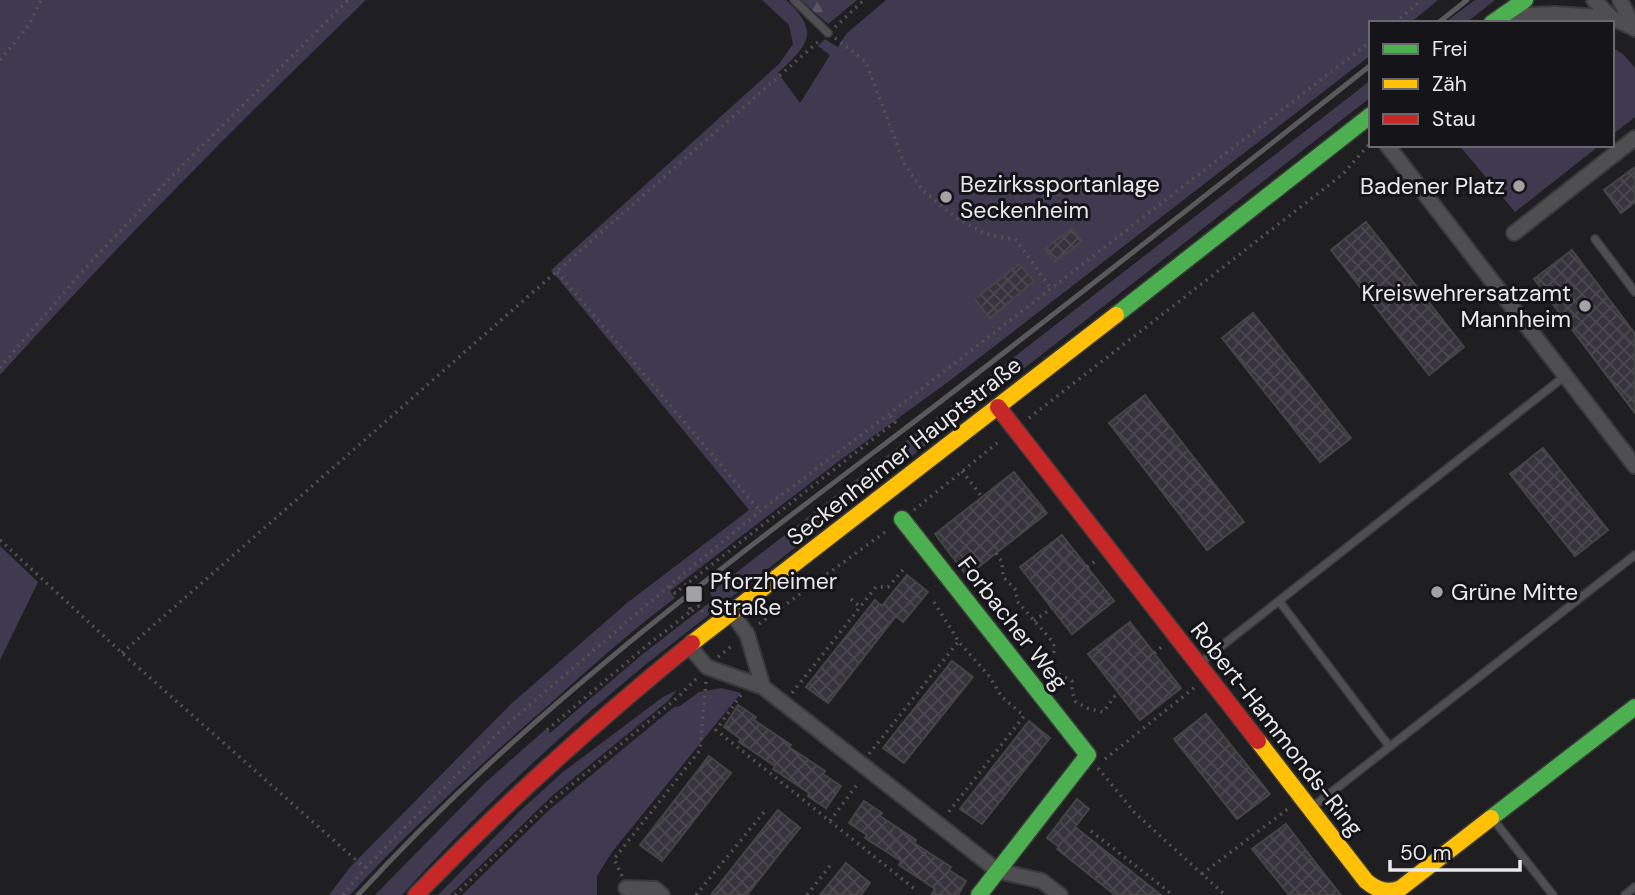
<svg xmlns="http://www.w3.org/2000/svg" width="1635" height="895" font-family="'DM Sans',sans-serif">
<defs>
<pattern id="forest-firs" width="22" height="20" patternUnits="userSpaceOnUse" patternTransform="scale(1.75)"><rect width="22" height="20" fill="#403a50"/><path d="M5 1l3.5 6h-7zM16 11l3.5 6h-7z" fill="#5c5669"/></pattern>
<pattern id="building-cross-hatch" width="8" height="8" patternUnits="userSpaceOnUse" patternTransform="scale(1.75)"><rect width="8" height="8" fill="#37343d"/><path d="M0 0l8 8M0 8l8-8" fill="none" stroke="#4a4850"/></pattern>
</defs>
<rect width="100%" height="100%" fill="#1f1e20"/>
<path fill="#403a50" d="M0 0H366C240 122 117 245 0 375Z
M762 0H786C821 32 808 45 778 73L800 103 830 55 818 46 825 39 838 47 846 34 886 0H1438L1410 23H1371V55L948 382 839 461 670 591 675 598C632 630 592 666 552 702 482 763 413 826 350 895H329L351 866 512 703 627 603 749 510 551 270 779 64 793 44 789 25Z
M1475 0H1495L1466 23H1444Z
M1612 47 1624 55 1635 68V117L1612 135Z
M1371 80V97L650 661C562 733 479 810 402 895H375L486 782 546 729 550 733 644 653 714 599 710 593Z
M1459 145H1600L1515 212Z
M0 546 38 582 0 660Z
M721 688 741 693 612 852 597 876V895H462L549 810 674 707 680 706 699 692Z
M677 690 668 701 553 795 450 895H438L522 809 563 772 663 697Z"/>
<path fill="url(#forest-firs)" d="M801 0H857L828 24Z"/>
<path fill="url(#building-cross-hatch)" stroke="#454546" stroke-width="2" d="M1635 167V202L1621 213 1604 190Z
M1366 222 1464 347 1429 375 1331 250Z
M1072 228 1082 241 1055 262 1045 249Z
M1572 250 1635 334V413L1534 279Z
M1019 264 1034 281 990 318 975 299Z
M1253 313 1351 438 1320 462 1222 338Z
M1145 395 1244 522 1207 550 1109 423Z
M1543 448 1608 530 1575 556 1510 474Z
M1014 472 1047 513 967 576 935 534Z
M1062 535 1114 601 1072 634 1020 567Z
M907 575 928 592 903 622 896 616 828 703 806 687 875 600 882 606Z
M1130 622 1181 688 1140 720 1088 654Z
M952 661 973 677 904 763 883 748Z
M738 705 756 717 754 720 791 745 789 747 825 771 823 774 841 786 826 808 808 796 809 793 773 769 775 766 739 742 741 739 724 727Z
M1206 714 1270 794 1237 819 1174 739Z
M1029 721 1050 738 982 824 960 809Z
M709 756 731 773 662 861 640 845Z
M1077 799 1089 809 1075 827 1161 895H1115L1057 849 1059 847 1047 838Z
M864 801 882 813 880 816 916 840 914 843 951 867 949 870 966 881 958 895H931L935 889 899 865 901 861 865 838 867 835 849 823Z
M778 810 800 828 779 854 747 895H711Z
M1286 824 1318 866 1341 895H1289L1252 849Z
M846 863 870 883 861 895H820Z"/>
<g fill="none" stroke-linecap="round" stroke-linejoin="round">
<defs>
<path id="lane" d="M794 0 828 33
M1595 239 1635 292
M1279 601 1389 746
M1200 663 1565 376
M1310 809 1635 555
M1492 818 1553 895
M1625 895 1635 887"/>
<path id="street" d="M1594 0 1612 18 1634 28
M1620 0 1635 29
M1501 16 1555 14 1612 18
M1387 145 1635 466
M1514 233 1635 138
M731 612 747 634 763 687
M689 646 707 667 763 687 998 871 1042 881 1060 895
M626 888 655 889 662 895"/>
<path id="fast" d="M1492 23 1525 0
M1116 315 1371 115
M902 519 1088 755 979 895
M1491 818 1635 707"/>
<path id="slow" d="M692 643 1116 315
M1258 741 1366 881C1377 890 1387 894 1401 888L1491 818"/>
<path id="jam" d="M998 407 1258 741
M416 895C503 805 595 722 692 643"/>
</defs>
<use href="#lane" stroke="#3a393b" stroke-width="10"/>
<use href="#street" stroke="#3a393b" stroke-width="18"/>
<use href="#fast" stroke="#3a393b" stroke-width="19"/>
<use href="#slow" stroke="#3a393b" stroke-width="19"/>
<use href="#jam" stroke="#3a393b" stroke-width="19"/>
<path stroke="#525153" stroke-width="3.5" stroke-dasharray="2 5" stroke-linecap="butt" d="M1395 23 1421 0
M835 27 864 0
M835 38 866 62 904 163 922 190 958 219 986 234 1016 240 1050 287
M0 60 29 25 41 0
M557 272 759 510
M0 368 79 275 168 180 348 0
M1029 418 1343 174 1371 142
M962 471 982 497
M914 510 1001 440
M0 540 122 653 365 868
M996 553 1002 562 1003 577 1016 590 1017 601 1052 641 1055 648 1050 666 1055 672 1072 681V692L1076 702 1087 708 1103 712 1115 696 1120 694
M1087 567 1097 560
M670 586 675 593 688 583
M851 599 860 607
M934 602 959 642 990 677 1001 696 1024 716 947 814
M703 612 699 606 690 612 688 583 895 422 889 414
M1034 621 1052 608
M759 624 889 529
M122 653 819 41
M1154 653 1163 646
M718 657 734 644
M792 693 876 587H888L903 570
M741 695 716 730 916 890
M547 730 645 647 690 612
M869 754 958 642
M1105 759 1195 687
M1098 768 1135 813 1225 895
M830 821 859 782
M1091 831 1173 895
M1202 874 1289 808
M622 876 614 859 700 750 706 681
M343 895 365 868 504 727 669 586 760 511 889 414 1371 41
M455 895 553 800 677 698 698 677
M696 895 764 812
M807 895 833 862"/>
<use href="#lane" stroke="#4f4e50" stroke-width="7"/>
<use href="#street" stroke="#4f4e50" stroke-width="14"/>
<use href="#fast" stroke="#4caf50" stroke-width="16"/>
<use href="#slow" stroke="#ffc107" stroke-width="16"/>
<use href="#jam" stroke="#c62828" stroke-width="16"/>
<path stroke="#5a5a5c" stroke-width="5" d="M1438 23 1467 0
M358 895C520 718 708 578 898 434 1057 313 1214 189 1371 65"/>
</g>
<g fill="#a2a2a5" stroke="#151418" stroke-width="2.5">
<circle cx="1519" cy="186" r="7"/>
<circle cx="946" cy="197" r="7"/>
<circle cx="1585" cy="306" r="7"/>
<circle cx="1437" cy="592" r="7"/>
<rect x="685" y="585" width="18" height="18" rx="3.5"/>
</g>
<g text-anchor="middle" stroke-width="6" stroke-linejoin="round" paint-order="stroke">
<g font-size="23" fill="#e9e9ec" stroke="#151418" text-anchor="start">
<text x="960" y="192">Bezirkssportanlage<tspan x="960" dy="26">Seckenheim</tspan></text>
<text x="1505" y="194" text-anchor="end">Badener Platz</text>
<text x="1571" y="301" text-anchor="end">Kreiswehrersatzamt<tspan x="1571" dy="26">Mannheim</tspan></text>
<text x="710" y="589">Pforzheimer<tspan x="710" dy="26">Straße</tspan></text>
<text x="1451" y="600">Grüne Mitte</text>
</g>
<g font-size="23" fill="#e9e9ec" stroke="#151418">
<text transform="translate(904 451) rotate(-38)" y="8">Seckenheimer Hauptstraße</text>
<text transform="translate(1013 623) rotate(52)" y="8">Forbacher Weg</text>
<text transform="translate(1277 729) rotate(52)" y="8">Robert-Hammonds-Ring</text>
</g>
</g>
<rect x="1369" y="21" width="245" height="126" fill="#151418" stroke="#6a696d" stroke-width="2"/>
<rect x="1383" y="44" width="35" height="10" fill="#4caf50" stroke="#6a696d" stroke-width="2"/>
<text x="1432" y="56" font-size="21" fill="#e9e9ec">Frei</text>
<rect x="1383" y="79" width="35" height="10" fill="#ffc107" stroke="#6a696d" stroke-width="2"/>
<text x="1432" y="91" font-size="21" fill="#e9e9ec">Zäh</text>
<rect x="1383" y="114" width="35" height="10" fill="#c62828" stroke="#6a696d" stroke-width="2"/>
<text x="1432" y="126" font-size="21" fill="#e9e9ec">Stau</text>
<path d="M1390 860v10h130v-10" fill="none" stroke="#e9e9ec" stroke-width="3.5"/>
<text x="1400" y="860" font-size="21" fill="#e9e9ec" stroke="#151418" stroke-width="5" paint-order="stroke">50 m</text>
</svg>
